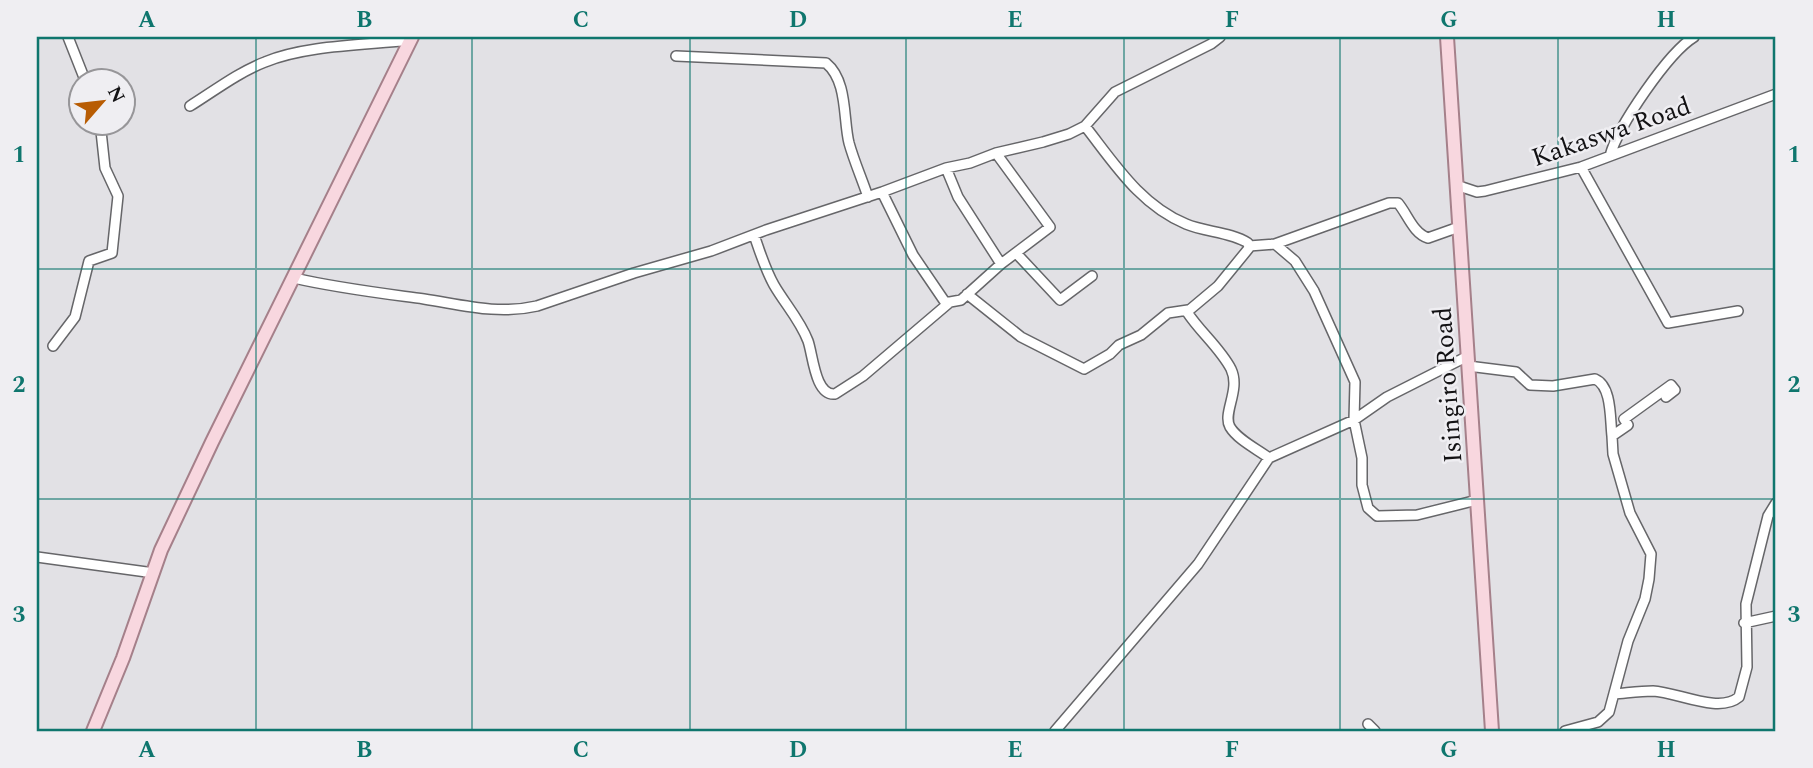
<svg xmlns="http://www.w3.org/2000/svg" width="1813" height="768" font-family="Spectral,serif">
<rect width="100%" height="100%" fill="#e2e1e5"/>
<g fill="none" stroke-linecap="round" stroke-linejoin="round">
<defs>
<path id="minor" d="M68 37 85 80
M676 56 826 63C848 81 843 119 849 143 854 161 862 179 868 197
M190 106C214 91 239 72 265 62 305 45 367 45 410 40
M1085 126C1114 163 1140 205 1186 224 1205 232 1231 232 1248 243L1249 248 1218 286 1187 312C1200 332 1220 348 1231 369 1241 390 1222 413 1230 427 1238 440 1257 449 1269 458
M1610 156C1617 127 1669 52 1694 37
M1581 167 1668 323 1738 311
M946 168 958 197 1001 264
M1456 185 1477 192 1485 191 1581 167 1776 94
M882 192 913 255 945 302H950
M754 235C760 252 765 269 774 285 785 304 800 320 808 341 813 355 815 396 835 394L863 376 950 302 961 300 1001 264 1050 227 996 153
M1275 244 1295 261 1314 291 1355 382 1354 420 1362 458V485L1368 508 1377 516 1417 515 1477 500
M1249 246 1275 244 1389 203H1398C1408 215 1413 233 1428 238L1459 227
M1016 253 1060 300 1092 276
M294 278C337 288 380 293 424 299 463 305 498 315 537 306L634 273 711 251 766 230 882 192 946 168 970 163 996 153 1043 142 1069 134 1085 126 1115 92 1211 44 1220 37
M967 294 1021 337 1084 369 1110 354 1119 345 1141 335 1168 313 1188 310
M53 346 75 317 89 261 112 253 118 196 105 168 100 122
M1468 366 1516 372 1530 385 1553 386 1595 379C1612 386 1610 419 1612 436
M37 557 154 573
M1744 623 1776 616
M1614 694C1627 693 1640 691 1653 691 1677 692 1719 714 1739 697L1747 667 1746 604 1768 516 1776 503
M1368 724 1375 731
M1055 731 1198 564 1269 458 1354 420 1387 397 1468 356
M1565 731 1598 722 1609 712 1628 641 1645 599 1649 579 1651 554 1630 513 1613 454 1612 436 1628 425 1624 419 1671 385 1675 390 1666 397"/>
<path id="major" d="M1447 37 1492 731
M93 731 123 658 161 550 212 442 412 37"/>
</defs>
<use href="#minor" stroke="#666669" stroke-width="12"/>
<use href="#major" stroke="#a5808a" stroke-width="16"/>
<use href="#minor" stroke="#fff" stroke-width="9"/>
<use href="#major" stroke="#f8d7df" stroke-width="12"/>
</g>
<path fill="none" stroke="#0f766e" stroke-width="2" stroke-opacity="0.55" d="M256 37V731M472 37V731M690 37V731M906 37V731M1124 37V731M1340 37V731M1558 37V731M37 269H1776M37 499H1776"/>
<g text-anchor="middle" stroke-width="5" stroke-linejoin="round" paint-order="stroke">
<g font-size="26" fill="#131214" stroke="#efeef2">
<text transform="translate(1611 131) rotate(-19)" y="9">Kakaswa Road</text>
<text transform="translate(1447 385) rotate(-94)" y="9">Isingiro Road</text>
</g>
</g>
<rect width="1813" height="768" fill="none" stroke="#efeef2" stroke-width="77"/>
<g transform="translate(102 102) rotate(62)"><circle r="33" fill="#efeef2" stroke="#979699" stroke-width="2"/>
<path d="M0-5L12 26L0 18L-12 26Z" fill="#b85c03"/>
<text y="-10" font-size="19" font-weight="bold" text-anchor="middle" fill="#131214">N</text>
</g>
<rect x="38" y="38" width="1736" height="692" fill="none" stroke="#0f766e" stroke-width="2.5"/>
<g font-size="23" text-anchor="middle" font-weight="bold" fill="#0f766e">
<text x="147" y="27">A</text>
<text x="364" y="27">B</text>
<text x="581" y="27">C</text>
<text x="798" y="27">D</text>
<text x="1015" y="27">E</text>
<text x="1232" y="27">F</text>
<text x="1449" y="27">G</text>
<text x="1666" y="27">H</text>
<text x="19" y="162">1</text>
<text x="1794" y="162">1</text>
<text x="19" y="392">2</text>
<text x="1794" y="392">2</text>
<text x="19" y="622">3</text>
<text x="1794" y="622">3</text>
<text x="147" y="757">A</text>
<text x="364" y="757">B</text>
<text x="581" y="757">C</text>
<text x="798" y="757">D</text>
<text x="1015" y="757">E</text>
<text x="1232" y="757">F</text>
<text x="1449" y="757">G</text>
<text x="1666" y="757">H</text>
</g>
</svg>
